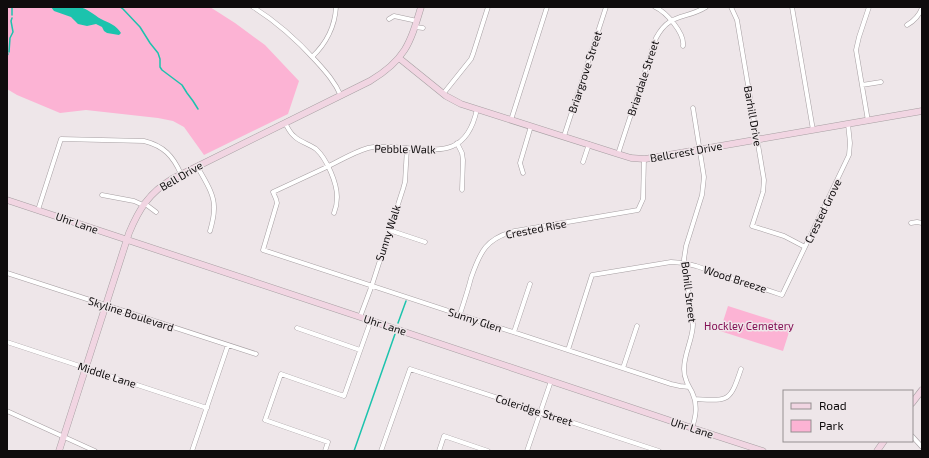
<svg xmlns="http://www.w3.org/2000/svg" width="929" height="458" font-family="'Exo 2',sans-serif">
<rect width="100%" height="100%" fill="#eee6e9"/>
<path fill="#fcb3d4" d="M7 7H210L235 23 265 45 299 81 288 114 204 155 184 127 173 121 158 118 86 110 60 113 17 95 7 89Z
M728 306 791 326 783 351 720 331Z"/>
<path fill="#1cc3ad" d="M51 7C59 7 71 5 79 7 87 8 94 15 101 19 109 23 116 25 121 33L119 35 107 33 104 31 102 27 96 24 87 26 78 24 71 17 54 11Z"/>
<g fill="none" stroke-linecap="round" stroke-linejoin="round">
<path stroke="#1cc3ad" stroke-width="1.5" d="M120 7 123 9 140 27 150 43 158 53 160 59V67L162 70 182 85 187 93 193 101 198 109
M12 15V7
M9 52 10 38 13 32 11 21 12 18
M7 56 8 54
M398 323 406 301
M354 451 395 334"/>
<defs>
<path id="street" d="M253 7C277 22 297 40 316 61 326 72 335 82 341 96
M655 7C666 12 685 33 683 46
M731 7 737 20 764 180 763 192 752 226 784 236 805 247
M792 7 813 130
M389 19 394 16 417 21
M907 25C914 21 919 16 922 8
M415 27 423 28
M312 57C326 44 335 26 336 7
M862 85 881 82
M443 94 471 59 473 54 488 7
M477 109C466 161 433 149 392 147 384 147 376 146 368 148 354 152 341 160 329 166 310 175 292 183 273 192L276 199 277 203 263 250 671 384 680 386 689 387
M511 120 547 7
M868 121 856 50 859 37 869 7
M285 123C288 128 290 133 294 136 300 142 309 144 316 149 327 159 337 183 337 197 337 203 336 208 334 213
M564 136 606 7
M457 143 462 153 463 160 462 190
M618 154 656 38C670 12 685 20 706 7
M583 162 589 144
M197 166C204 179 215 194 214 209 214 217 212 224 210 231
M523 173 520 163 531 126
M102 195 134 201 143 205
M144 203 156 212
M38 210 61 139 144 141C164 146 173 156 181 174
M911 223 917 222 922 223
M389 230 425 242
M7 273 256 354
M460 314C464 302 468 290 471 278 480 252 486 238 515 231L638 210 643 199 644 159
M360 317 372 285 403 189 405 182 407 148
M297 328 360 350
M514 332 530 284
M7 342 207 408
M568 350 592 275 671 262 684 263 696 266 782 295 849 155 850 143 848 124
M623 368 637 326
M695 399C729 401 730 402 741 369
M7 411 95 451
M692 428C696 416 698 405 692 392 688 385 684 378 684 369 684 353 693 339 693 324L684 259 686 246 702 195 704 177 693 108
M912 436 922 447
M192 451 228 345
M325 451 328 442 265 420 281 374 344 396 371 320
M381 451 410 369 659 451
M439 451 444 436 488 451
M527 451 551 381"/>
<path id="secondary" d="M399 58 446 96 461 104 618 154 631 158 645 159 651 158 922 111
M7 200 360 317 692 428 763 451
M912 403 922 390
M59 451 129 233C139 209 149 193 172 179L370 81C405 60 410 44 421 7
M877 451 884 441"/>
</defs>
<use href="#street" stroke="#a69fa2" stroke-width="5"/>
<use href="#secondary" stroke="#a69fa2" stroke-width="7"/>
<use href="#street" stroke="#fff" stroke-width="4"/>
<use href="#secondary" stroke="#f1d5e2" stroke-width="6"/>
</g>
<g text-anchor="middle" stroke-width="3" stroke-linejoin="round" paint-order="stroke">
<g font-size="11" fill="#0f0c0d" stroke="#eee6e9">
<text transform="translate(585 72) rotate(-72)" y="4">Briargrove Street</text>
<text transform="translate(643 78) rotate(-72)" y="4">Briardale Street</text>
<text transform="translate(753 116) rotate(80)" y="4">Barhill Drive</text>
<text transform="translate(405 149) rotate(1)" y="4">Pebble Walk</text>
<text transform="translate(686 152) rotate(-10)" y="4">Bellcrest Drive</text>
<text transform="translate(181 176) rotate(-30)" y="4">Bell Drive</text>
<text transform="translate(823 211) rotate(-64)" y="4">Crested Grove</text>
<text transform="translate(77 223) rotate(19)" y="4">Uhr Lane</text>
<text transform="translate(536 229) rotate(-11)" y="4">Crested Rise</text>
<text transform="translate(388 233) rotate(-72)" y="4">Sunny Walk</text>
<text transform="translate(735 279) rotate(18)" y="4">Wood Breeze</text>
<text transform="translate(689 292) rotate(83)" y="4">Bohill Street</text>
<text transform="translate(131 314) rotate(18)" y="4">Skyline Boulevard</text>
<text transform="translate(475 320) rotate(18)" y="4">Sunny Glen</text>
<text transform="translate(385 325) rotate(18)" y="4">Uhr Lane</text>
<text transform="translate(107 375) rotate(18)" y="4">Middle Lane</text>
<text transform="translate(534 410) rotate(18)" y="4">Coleridge Street</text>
<text transform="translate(692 428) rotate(18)" y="4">Uhr Lane</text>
</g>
<g font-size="11" fill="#831055" stroke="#eee6e9">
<text x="749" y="330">Hockley Cemetery</text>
</g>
</g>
<rect width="929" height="458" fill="none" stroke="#0f0c0d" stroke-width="16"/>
<rect x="783" y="390" width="130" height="52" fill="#eee6e9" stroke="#958f91"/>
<rect x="791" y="403" width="20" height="6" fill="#f1d5e2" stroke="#958f91"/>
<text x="819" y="410" font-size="12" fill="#0f0c0d">Road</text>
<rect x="791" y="420" width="20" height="12" fill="#fcb3d4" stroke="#958f91"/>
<text x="819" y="430" font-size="12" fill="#0f0c0d">Park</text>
</svg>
